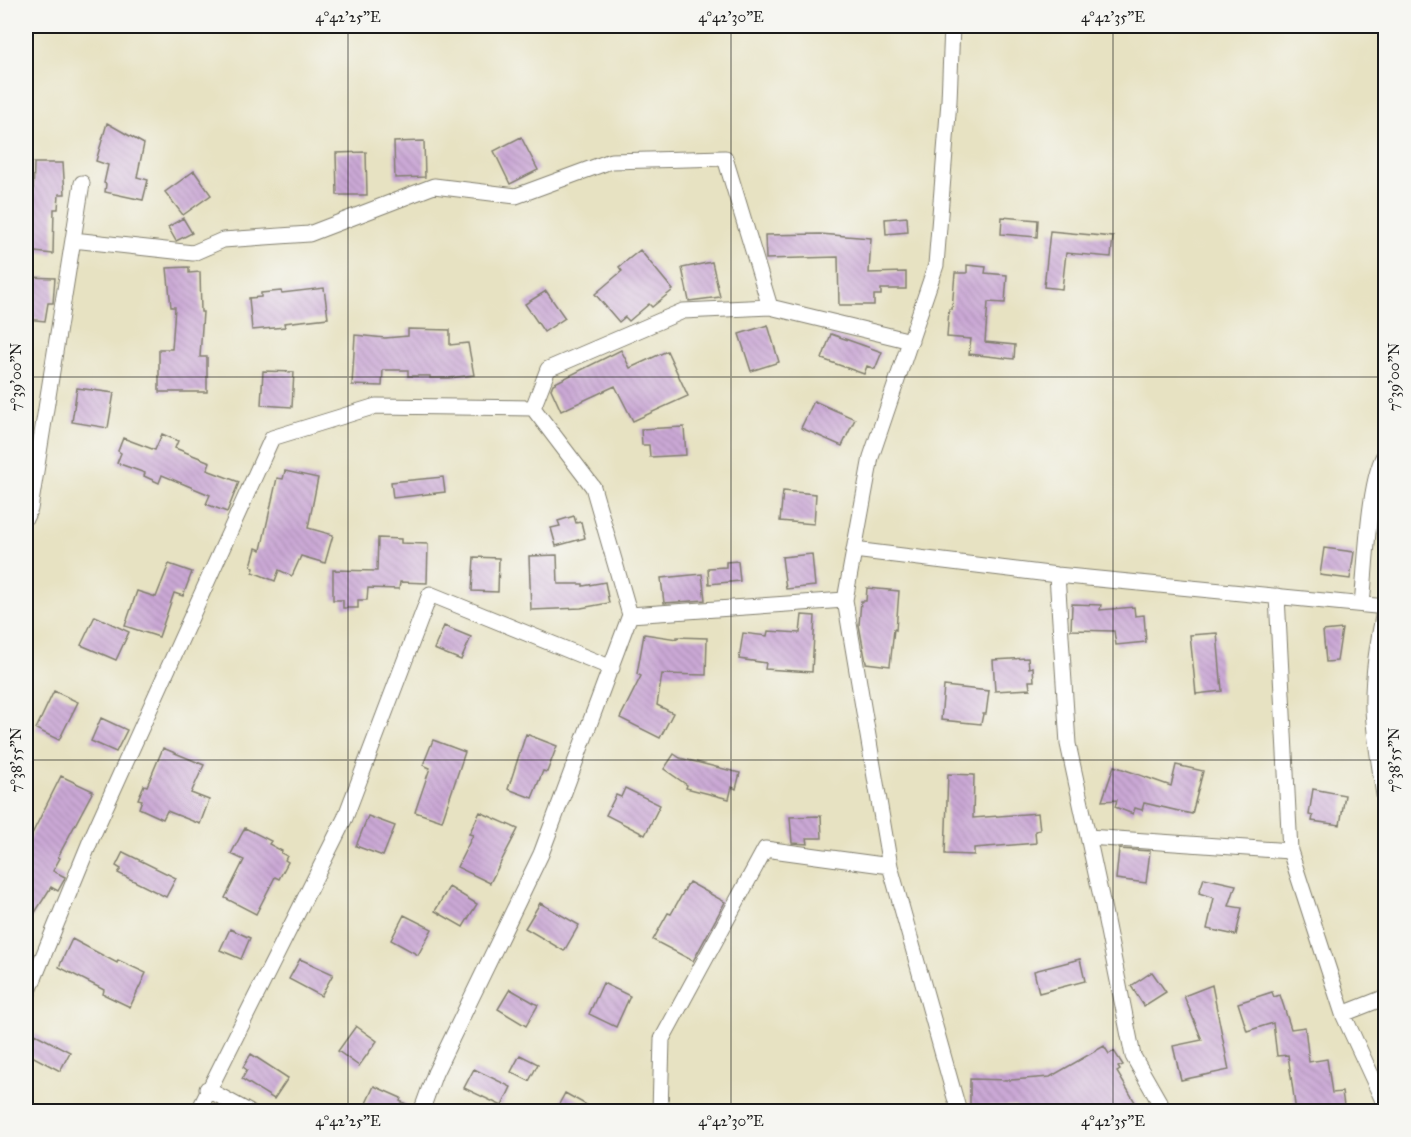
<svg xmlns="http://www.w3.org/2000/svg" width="1411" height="1137" font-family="'IM FELL Great Primer',serif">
<defs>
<pattern id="building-back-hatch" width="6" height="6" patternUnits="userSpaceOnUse" patternTransform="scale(1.5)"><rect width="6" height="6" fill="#caa8d5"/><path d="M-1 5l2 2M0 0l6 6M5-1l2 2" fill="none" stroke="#ad90b6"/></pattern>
</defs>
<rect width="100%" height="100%" fill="#f6f6f2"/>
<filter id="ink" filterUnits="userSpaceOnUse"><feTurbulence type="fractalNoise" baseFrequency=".0167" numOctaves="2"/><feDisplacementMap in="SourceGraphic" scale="12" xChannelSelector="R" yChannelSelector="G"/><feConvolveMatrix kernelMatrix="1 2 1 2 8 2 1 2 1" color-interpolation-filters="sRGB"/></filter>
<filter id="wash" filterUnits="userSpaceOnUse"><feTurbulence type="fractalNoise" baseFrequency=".008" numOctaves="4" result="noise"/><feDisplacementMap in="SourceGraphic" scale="24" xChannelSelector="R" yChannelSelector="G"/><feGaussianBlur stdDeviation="1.35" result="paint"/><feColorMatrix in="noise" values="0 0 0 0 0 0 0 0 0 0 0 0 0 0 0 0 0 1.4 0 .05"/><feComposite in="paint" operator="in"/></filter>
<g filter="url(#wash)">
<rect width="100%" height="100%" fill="#e7e2c2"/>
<g id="blocks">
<path fill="url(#building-back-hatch)" d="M107 123 144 144 137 177 148 180 143 200 105 192 106 184 104 183 108 165 96 161Z
M521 137 538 170 510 184 494 151Z
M424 141 425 177 395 178 394 142Z
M366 152 367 195H337L336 153Z
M34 163H63L65 194H59L58 209H54L53 254 26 251V195L33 196Z
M194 171 211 195 183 215 165 192Z
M907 217 908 232 886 234 885 219Z
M1002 217 1038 220 1037 237 1001 234Z
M183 218 192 233 176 241 168 227Z
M1050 231 1113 237 1111 257 1066 253 1062 289 1044 287Z
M820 234 871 238 869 273 906 272V289H881V295H874V305H839L838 257 766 259 765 235Z
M640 250 673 290 652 307 649 304 629 321 625 317 619 322 595 294 622 271 619 267Z
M712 262 720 297 689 301 682 268Z
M967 265 986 267 985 273 1007 275 1005 303 988 302 985 342 1015 345 1014 359 969 354 971 339 947 337 949 309H952L955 273H967Z
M189 267V273L200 272 201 312H203L200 357H207V392H159V349H172L175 307H171L167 268Z
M26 277 55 278 53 303H48L45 321 26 319Z
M324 288 328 318 284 323 285 327 252 330 249 298 261 297V293L281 291 282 293Z
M546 291 565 318 544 332 525 304Z
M768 325 779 362 751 371 739 334Z
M408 329 450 330V345L468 343 474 375 449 378H430V376H408V370H383L382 386 352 385 355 335 385 338 408 336Z
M831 334 882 352 875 369 867 366 864 374 822 359Z
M621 350 630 368 667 351 688 396 633 421 615 386 561 411 551 389 553 384Z
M263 371 294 372 292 407 261 405Z
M77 388 114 393 108 428 72 422Z
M814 401 855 419 842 446 801 428Z
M684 427 686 455 650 457 649 445H642L641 429Z
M162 434 178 441 175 448 210 462 207 470 239 482 227 512 206 504 210 495 162 475 159 483 144 476 145 473 117 463 121 453 118 451 123 438 155 450Z
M285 471 318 478 308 528 333 535 325 563 301 556 292 576 279 570 275 581 253 572 254 568 251 566 256 548 261 550 277 478 283 479Z
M443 477 445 492 393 498 391 482Z
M783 491 816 494 814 524 780 521Z
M574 516 576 523 581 522 585 538 556 546 551 528 560 526 558 521Z
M378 538 401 539V543L428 544 427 583 400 582 399 589 368 588 367 600H358V608H343V600H333V570L377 571Z
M1324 548 1354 552 1350 579 1320 575Z
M812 554 815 586 786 589 782 557Z
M557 555 558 584H583V586L605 582 609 603 581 608 531 610 529 556Z
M474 557 499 558 498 592 472 591Z
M738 561 740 581 709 584 708 568 726 567V562Z
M169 564 192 572 183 596 174 593 159 637 125 626 137 591 156 597Z
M702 574 705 600 664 603 661 578Z
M867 588 899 591 896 630 894 629 890 666 866 663 859 625 861 601H866Z
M1072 604 1101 605 1100 610 1134 607 1135 616 1144 615 1146 642 1116 645 1114 631 1071 630Z
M802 615 815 616 812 672 765 669 766 663 739 659 743 633 767 636 768 631 800 633Z
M95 616 129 632 116 660 81 645Z
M444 626 471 637 461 660 434 649Z
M1342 629 1337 661 1326 662 1323 631Z
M1217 633 1222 691 1196 694 1190 635Z
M644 634 677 639V637L707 638 706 675 662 674 657 705 673 713 660 738 620 718 641 676 637 674Z
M1028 658 1029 668 1033 667 1034 681H1029L1030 689 995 691 993 660Z
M944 686 989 691 986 714H983L981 724 941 720Z
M54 691 78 702 59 740 36 729Z
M101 718 127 730 116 752 91 741Z
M526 734 557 746 547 772 543 771 532 798 508 789Z
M433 740 465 752 442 821 415 812 430 768 423 765Z
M163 748 204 765 191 793 209 800 200 824 167 811 163 819 139 808 142 800 138 799 144 785 147 786Z
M674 754 680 758 740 773 736 789 732 787 729 799 686 788 687 785 664 769Z
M1176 765 1203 771 1192 814 1144 803 1142 810 1135 808 1133 814 1115 807 1117 800 1102 801 1114 766 1171 786Z
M948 774 974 775 973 818 1038 813 1040 830 1035 831 1036 843 974 848V855L945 854Z
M61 776 93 791 58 857 60 858 53 871 65 877 64 880 58 891 51 887 26 927V846Z
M625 788 660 805 645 835 606 815 616 795 621 797Z
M1313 789 1345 795 1340 825 1312 821 1313 816 1309 815Z
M480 812 518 829 490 883 457 867 473 835 469 834Z
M368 816 395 826 383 856 356 846Z
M821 816 822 838H807L808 844 792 843 790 817Z
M245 828 271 841 269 844 282 851 281 853 287 856 285 860 288 862 279 879 275 877 256 914 225 898 244 860 231 854Z
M1119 849 1150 851 1146 883 1116 879Z
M123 852 176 878 166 897 118 873 121 869 116 866Z
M1204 878 1236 885 1229 906 1242 908 1236 935 1207 929 1214 898 1199 893Z
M689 882 725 902 693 961 653 940 668 913 671 914Z
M449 887 477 904 463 927 435 911Z
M540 903 579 925 564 951 525 928Z
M404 915 432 929 418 955 391 940Z
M230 929 250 938 241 959 220 950Z
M72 939 117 963 118 960 146 973 130 1007 103 994 104 990 59 967Z
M300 959 333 974 321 996 289 979Z
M1080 959 1085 981 1039 993 1034 971Z
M1152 972 1166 992 1144 1006 1131 986Z
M603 983 630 996 616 1027 589 1014Z
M1212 985 1229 1070 1181 1080 1173 1046 1202 1040 1184 996Z
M510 989 538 1005 526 1026 498 1009Z
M1272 992 1274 997 1280 995 1291 1029 1305 1027 1309 1062 1327 1059 1332 1093 1342 1092 1345 1112H1296L1288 1055 1277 1056 1273 1023 1247 1031 1238 1003Z
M356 1026 377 1041 359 1066 338 1051Z
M35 1034 70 1052 60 1071 26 1053Z
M1104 1046 1109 1054 1114 1051 1123 1065 1118 1067 1120 1070 1117 1072 1141 1112H1018V1107L1014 1106H970V1079L1011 1080 1050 1077Z
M251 1054 288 1078 274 1099 242 1079 247 1070 243 1067Z
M520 1055 538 1064 529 1081 511 1072Z
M474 1069 511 1087 502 1106 464 1088Z
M374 1086 401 1098 400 1101 412 1107V1112H362Z
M565 1093 599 1112H564L557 1108Z"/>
</g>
</g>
<g filter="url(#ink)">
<use href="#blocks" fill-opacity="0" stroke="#827f6f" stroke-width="1.5"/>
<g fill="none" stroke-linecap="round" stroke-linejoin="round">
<defs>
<path id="street" d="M952 26 949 101 936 265 871 457 845 600 890 866 959 1112
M73 240 193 253 223 240 309 234 434 186 516 196 611 161 725 158 770 307
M533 408 548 369 683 311 770 307 911 341
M26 517 30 509 82 183
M854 550 1057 575 1386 607
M1057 575 1068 744 1102 901 1133 1056 1165 1112
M1277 596 1290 851 1343 1014 1386 1107
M1362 604C1366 569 1368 478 1386 452
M1385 607C1378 641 1372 675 1373 710 1375 742 1381 775 1386 807
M630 615 845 600
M1088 837 1290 851
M26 998 92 837 272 438 376 406 533 408 593 487 630 615 541 854 435 1073 421 1112
M1343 1014 1386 997
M207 1089 249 1112
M198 1112 345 818 430 594 612 668
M660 1112 662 1039 765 849 890 866"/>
</defs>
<use href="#street" stroke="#827f6f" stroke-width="17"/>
<use href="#street" stroke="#fff" stroke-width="15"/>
</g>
</g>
<path fill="none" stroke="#1c1c1c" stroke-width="1.5" stroke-opacity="0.45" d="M348 26V1112M731 26V1112M1113 26V1112M26 377H1386M26 760H1386"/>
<rect width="1411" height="1137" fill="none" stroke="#f6f6f2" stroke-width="66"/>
<rect x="33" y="33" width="1345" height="1071" fill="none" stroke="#1c1c1c" stroke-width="2"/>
<g font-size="15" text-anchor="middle" fill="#1c1c1c">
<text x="348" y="22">4°42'25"E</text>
<text x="731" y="22">4°42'30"E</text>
<text x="1113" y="22">4°42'35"E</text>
<text transform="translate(16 377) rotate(-90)" y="5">7°39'00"N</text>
<text transform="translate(1394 377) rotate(-90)" y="5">7°39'00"N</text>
<text transform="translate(16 760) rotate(-90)" y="5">7°38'55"N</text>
<text transform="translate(1394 760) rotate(-90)" y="5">7°38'55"N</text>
<text x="348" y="1126">4°42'25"E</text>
<text x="731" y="1126">4°42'30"E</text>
<text x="1113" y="1126">4°42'35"E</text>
</g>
</svg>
